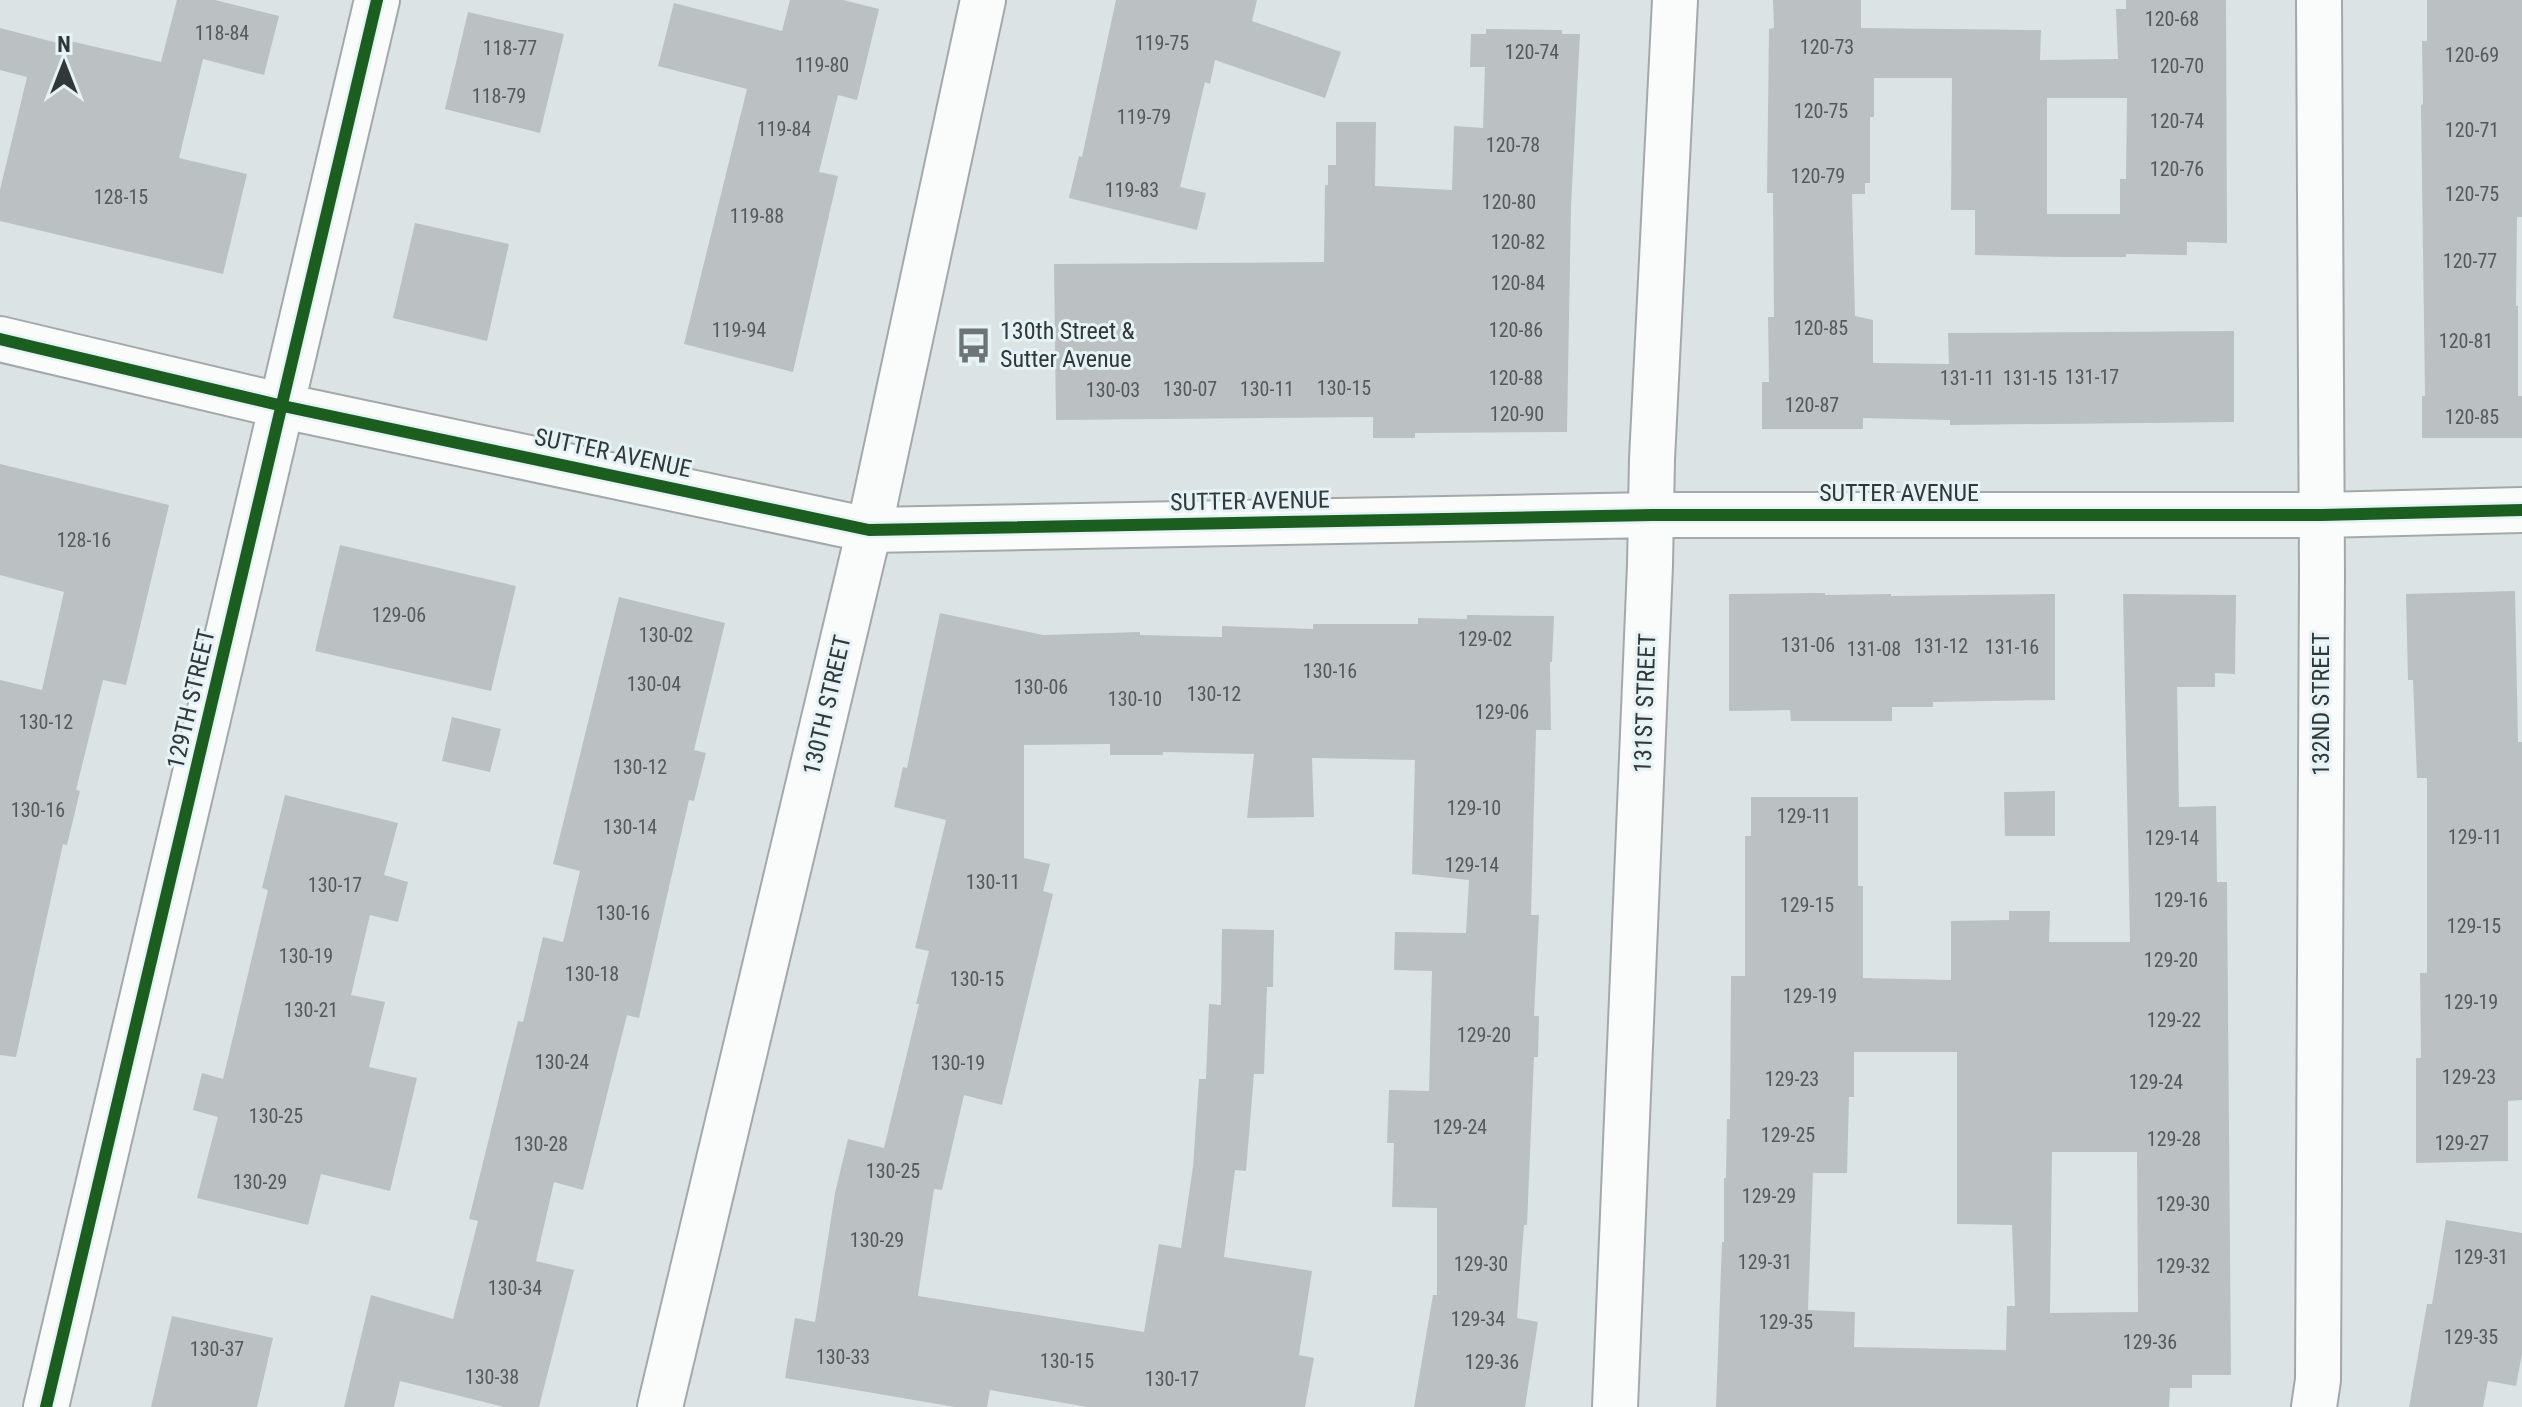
<svg xmlns="http://www.w3.org/2000/svg" width="2522" height="1407" font-family="'Roboto Condensed',sans-serif">
<rect width="100%" height="100%" fill="#dce3e5"/>
<path fill="#bbc1c2" fill-rule="evenodd" d="M177 0H215L279 16 264 75 203 59 179 158 247 174 223 274 0 221V190L27 77 0 70V28L69 46 70 41 161 62Z
M790 0H843L879 9 857 100 838 95 819 172 838 176 793 372 684 344 747 89 658 66 674 3 782 31Z
M1116 0H1257L1252 21 1341 52 1325 98 1215 60 1210 84 1205 82 1180 187 1206 193 1197 230 1069 198 1079 156 1082 157Z
M1773 0H1861V28L2041 30 2040 60 2118 59 2116 9H2126V0H2226L2227 243 2187 242V255L2126 254V257H2062L1975 255V210H1951L1952 78H1874V117H1870V183H1865V194H1852L1855 316 1873 320V363L1949 364 1948 333 2234 331V422L1950 425V420L1863 418V429H1762V382H1769L1768 317H1774L1773 193H1767L1769 29 1774 28ZM2047 98H2127L2126 179H2120V214H2047Z
M2427 0H2522V217H2517L2516 306H2518V396H2522V438H2422V396H2425L2421 105 2423 104 2422 41H2427Z
M468 12 564 34 540 133 445 109Z
M1486 29 1562 30V34H1580L1571 206 1567 432 1415 433V438H1373V417L1056 420 1054 264 1324 262 1325 185H1328V165H1336V122H1376L1375 186 1452 190 1454 126 1483 128 1485 67H1470L1471 34H1486Z
M415 223 509 244 487 341 393 318Z
M0 464 169 505 126 685 103 680 76 790 80 791 67 845 63 844 16 1057 0 1055V680L42 690 64 592 0 575Z
M340 545 516 586 491 691 315 651Z
M2515 591 2518 742H2522V1100L2508 1101V1161L2416 1163V1058H2421L2420 973H2427V778H2417L2413 680H2408L2406 594Z
M1825 593V595L1891 594V596L2055 594V700L1933 702V707H1892V721H1791L1790 710 1729 711V594Z
M2123 594 2236 595 2235 674 2215 673V687H2177L2179 807 2216 806 2217 882H2227L2231 1375H2192V1388H2170L2169 1407H1716L1722 1242H1724V1178H1726L1727 1119H1730L1731 976H1745V836H1751V797H1858V886H1863V978L1951 980V921L2009 920V911H2050L2049 942H2130ZM1854 1052H1957V1224L2012 1225 2015 1306H2007L2006 1350 1854 1347 1855 1312 1808 1310 1813 1173H1847L1849 1097H1854ZM2052 1152H2137L2138 1312 2050 1313Z
M619 597 725 623 694 750 706 753 694 801 689 800 639 1018 627 1015 583 1190 554 1182 536 1261 574 1270 539 1407H504L400 1381 394 1407H344L371 1295 453 1319 478 1221 469 1219 518 1021 523 1022 543 937 563 942 580 871 553 864Z
M940 613 1043 635 1140 632V635L1222 637V626L1313 629V624H1418V618L1467 619V615L1554 616 1552 662H1550L1551 730H1536L1531 915H1539L1534 1016H1539L1538 1057H1534L1527 1225H1524L1517 1318 1538 1322 1525 1407H1414L1433 1295H1437V1208L1392 1207 1394 1143H1387L1389 1090 1429 1091 1432 971 1394 970 1395 932 1466 933 1469 880 1412 874 1415 760 1312 758 1314 817 1247 818 1254 754 1163 752V755H1110V744L1024 745V858L1050 864 1043 891 1053 894 1002 1105 964 1095 942 1190 934 1189 918 1296 1144 1332 1159 1244 1181 1248 1193 1167 1199 1079H1206L1209 1004 1221 1005 1222 929 1274 930 1273 987H1267L1264 1074H1254L1246 1171 1235 1170 1224 1257 1312 1271 1299 1355 1314 1358 1305 1407H1087L990 1390 987 1407H955L785 1378 795 1318 815 1322 835 1193 848 1139 884 1148 919 1004H916L929 951 915 948 946 820 894 807 903 767 907 768Z
M452 717 501 729 490 772 442 761Z
M2055 791V836H2005L2004 792Z
M285 795 398 823 384 875 408 882 398 922 370 915 351 995 385 1002 369 1067 417 1078 390 1191 321 1174 308 1225 197 1198 218 1117 193 1110 202 1073 223 1079 268 890 262 888Z
M2446 1220 2522 1233V1354L2516 1386 2488 1381 2483 1407H2409L2427 1304H2432Z
M172 1316 273 1338 257 1407H151Z"/>
<g fill="none" stroke-linecap="round" stroke-linejoin="round">
<defs>
<path id="street" d="M0 339 283 406 869 530 1652 515H2322L2522 510
M46 1407 377 0
M1615 1407 1650 565 1652 459 1675 0
M2314 1407 2318 1380 2322 573 2319 0"/>
<path id="secondary" d="M660 1407 869 530 983 0"/>
</defs>
<use href="#street" stroke="#a3a9aa" stroke-width="48"/>
<use href="#secondary" stroke="#a3a9aa" stroke-width="48"/>
<use href="#street" stroke="#fafbfb" stroke-width="44"/>
<use href="#secondary" stroke="#fafbfb" stroke-width="44"/>
<defs>
<path id="cycleway" d="M0 339 283 406 869 530 1652 515H2322L2522 510
M46 1407 377 0"/>
</defs>
<use href="#cycleway" stroke="#e5f3f6" stroke-width="17"/>
<use href="#cycleway" stroke="#1b5e20" stroke-width="12"/>
</g>
<defs>
<symbol id="bus-bare" viewBox="-9 -9 18 18"><path d="M-5-6H5V4H4V6H2V4H-2V6H-4V4H-5ZM-3.5-4V0h7V-4ZM-3.5 1.2v1.5H-2V1.2ZM2 1.2v1.5H3.5V1.2Z" fill="#6e7375" stroke="#e5f3f6" stroke-width="2.5" paint-order="stroke"/></symbol>
</defs>
<g fill-rule="evenodd">
<use href="#bus-bare" x="948" y="320" width="51" height="51"/>
</g>
<g text-anchor="middle" stroke-width="6" stroke-linejoin="round" paint-order="stroke">
<g font-size="20" fill="#545a5b">
<text x="2172" y="26">120-68</text>
<text x="222" y="40">118-84</text>
<text x="1162" y="50">119-75</text>
<text x="1827" y="54">120-73</text>
<text x="510" y="55">118-77</text>
<text x="1532" y="59">120-74</text>
<text x="2472" y="62">120-69</text>
<text x="822" y="72">119-80</text>
<text x="2177" y="73">120-70</text>
<text x="499" y="103">118-79</text>
<text x="1821" y="118">120-75</text>
<text x="1144" y="124">119-79</text>
<text x="2177" y="128">120-74</text>
<text x="784" y="136">119-84</text>
<text x="2472" y="137">120-71</text>
<text x="1513" y="152">120-78</text>
<text x="2177" y="176">120-76</text>
<text x="1818" y="183">120-79</text>
<text x="1132" y="197">119-83</text>
<text x="2472" y="201">120-75</text>
<text x="121" y="204">128-15</text>
<text x="1509" y="209">120-80</text>
<text x="757" y="223">119-88</text>
<text x="1518" y="249">120-82</text>
<text x="2470" y="268">120-77</text>
<text x="1518" y="290">120-84</text>
<text x="1821" y="335">120-85</text>
<text x="739" y="337">119-94</text>
<text x="1516" y="337">120-86</text>
<text x="2466" y="348">120-81</text>
<text x="2092" y="384">131-17</text>
<text x="1516" y="385">120-88</text>
<text x="1967" y="385">131-11</text>
<text x="2030" y="385">131-15</text>
<text x="1344" y="395">130-15</text>
<text x="1190" y="396">130-07</text>
<text x="1267" y="396">130-11</text>
<text x="1113" y="397">130-03</text>
<text x="1812" y="412">120-87</text>
<text x="1517" y="421">120-90</text>
<text x="2472" y="424">120-85</text>
<text x="84" y="547">128-16</text>
<text x="399" y="622">129-06</text>
<text x="666" y="642">130-02</text>
<text x="1485" y="646">129-02</text>
<text x="1808" y="652">131-06</text>
<text x="1941" y="653">131-12</text>
<text x="2012" y="654">131-16</text>
<text x="1874" y="656">131-08</text>
<text x="1330" y="678">130-16</text>
<text x="654" y="691">130-04</text>
<text x="1041" y="694">130-06</text>
<text x="1214" y="701">130-12</text>
<text x="1135" y="706">130-10</text>
<text x="1502" y="719">129-06</text>
<text x="46" y="729">130-12</text>
<text x="640" y="774">130-12</text>
<text x="1474" y="815">129-10</text>
<text x="38" y="817">130-16</text>
<text x="1804" y="823">129-11</text>
<text x="630" y="834">130-14</text>
<text x="2475" y="844">129-11</text>
<text x="2172" y="845">129-14</text>
<text x="1472" y="872">129-14</text>
<text x="993" y="889">130-11</text>
<text x="335" y="892">130-17</text>
<text x="2181" y="907">129-16</text>
<text x="1807" y="912">129-15</text>
<text x="623" y="920">130-16</text>
<text x="2474" y="933">129-15</text>
<text x="306" y="963">130-19</text>
<text x="2171" y="967">129-20</text>
<text x="592" y="981">130-18</text>
<text x="977" y="986">130-15</text>
<text x="1810" y="1003">129-19</text>
<text x="2471" y="1009">129-19</text>
<text x="311" y="1017">130-21</text>
<text x="2174" y="1027">129-22</text>
<text x="1484" y="1042">129-20</text>
<text x="562" y="1069">130-24</text>
<text x="958" y="1070">130-19</text>
<text x="2469" y="1084">129-23</text>
<text x="1792" y="1086">129-23</text>
<text x="2156" y="1089">129-24</text>
<text x="276" y="1123">130-25</text>
<text x="1460" y="1134">129-24</text>
<text x="1788" y="1142">129-25</text>
<text x="2174" y="1146">129-28</text>
<text x="2462" y="1150">129-27</text>
<text x="541" y="1151">130-28</text>
<text x="893" y="1178">130-25</text>
<text x="260" y="1189">130-29</text>
<text x="1769" y="1203">129-29</text>
<text x="2183" y="1211">129-30</text>
<text x="877" y="1247">130-29</text>
<text x="2481" y="1264">129-31</text>
<text x="1765" y="1269">129-31</text>
<text x="1481" y="1271">129-30</text>
<text x="2183" y="1273">129-32</text>
<text x="515" y="1295">130-34</text>
<text x="1478" y="1326">129-34</text>
<text x="1786" y="1329">129-35</text>
<text x="2471" y="1344">129-35</text>
<text x="2150" y="1349">129-36</text>
<text x="217" y="1356">130-37</text>
<text x="843" y="1364">130-33</text>
<text x="1067" y="1368">130-15</text>
<text x="1492" y="1369">129-36</text>
<text x="492" y="1384">130-38</text>
<text x="1172" y="1386">130-17</text>
</g>
<g font-size="24" fill="#323739" stroke="#e5f3f6" text-anchor="start">
<text x="1000" y="339">130th Street &amp;<tspan x="1000" dy="28">Sutter Avenue</tspan></text>
</g>
<g font-size="24" fill="#323739" stroke="#e5f3f6">
<text transform="translate(613 453) rotate(12)" y="8">SUTTER AVENUE</text>
<text x="1899" y="501">SUTTER AVENUE</text>
<text transform="translate(1250 501) rotate(-1)" y="8">SUTTER AVENUE</text>
<text transform="translate(191 699) rotate(-77)" y="8">129TH STREET</text>
<text transform="translate(1645 703) rotate(-88)" y="8">131ST STREET</text>
<text transform="translate(2321 704) rotate(-90)" y="8">132ND STREET</text>
<text transform="translate(827 705) rotate(-77)" y="8">130TH STREET</text>
</g>
</g>
<g transform="translate(64 64)" stroke="#e5f3f6" stroke-width="6" paint-order="stroke">
<path d="M0-6L14 30L0 20L-14 30Z" fill="#323739"/>
<text y="-12" font-size="22" font-weight="bold" text-anchor="middle" fill="#323739">N</text>
</g>
</svg>
